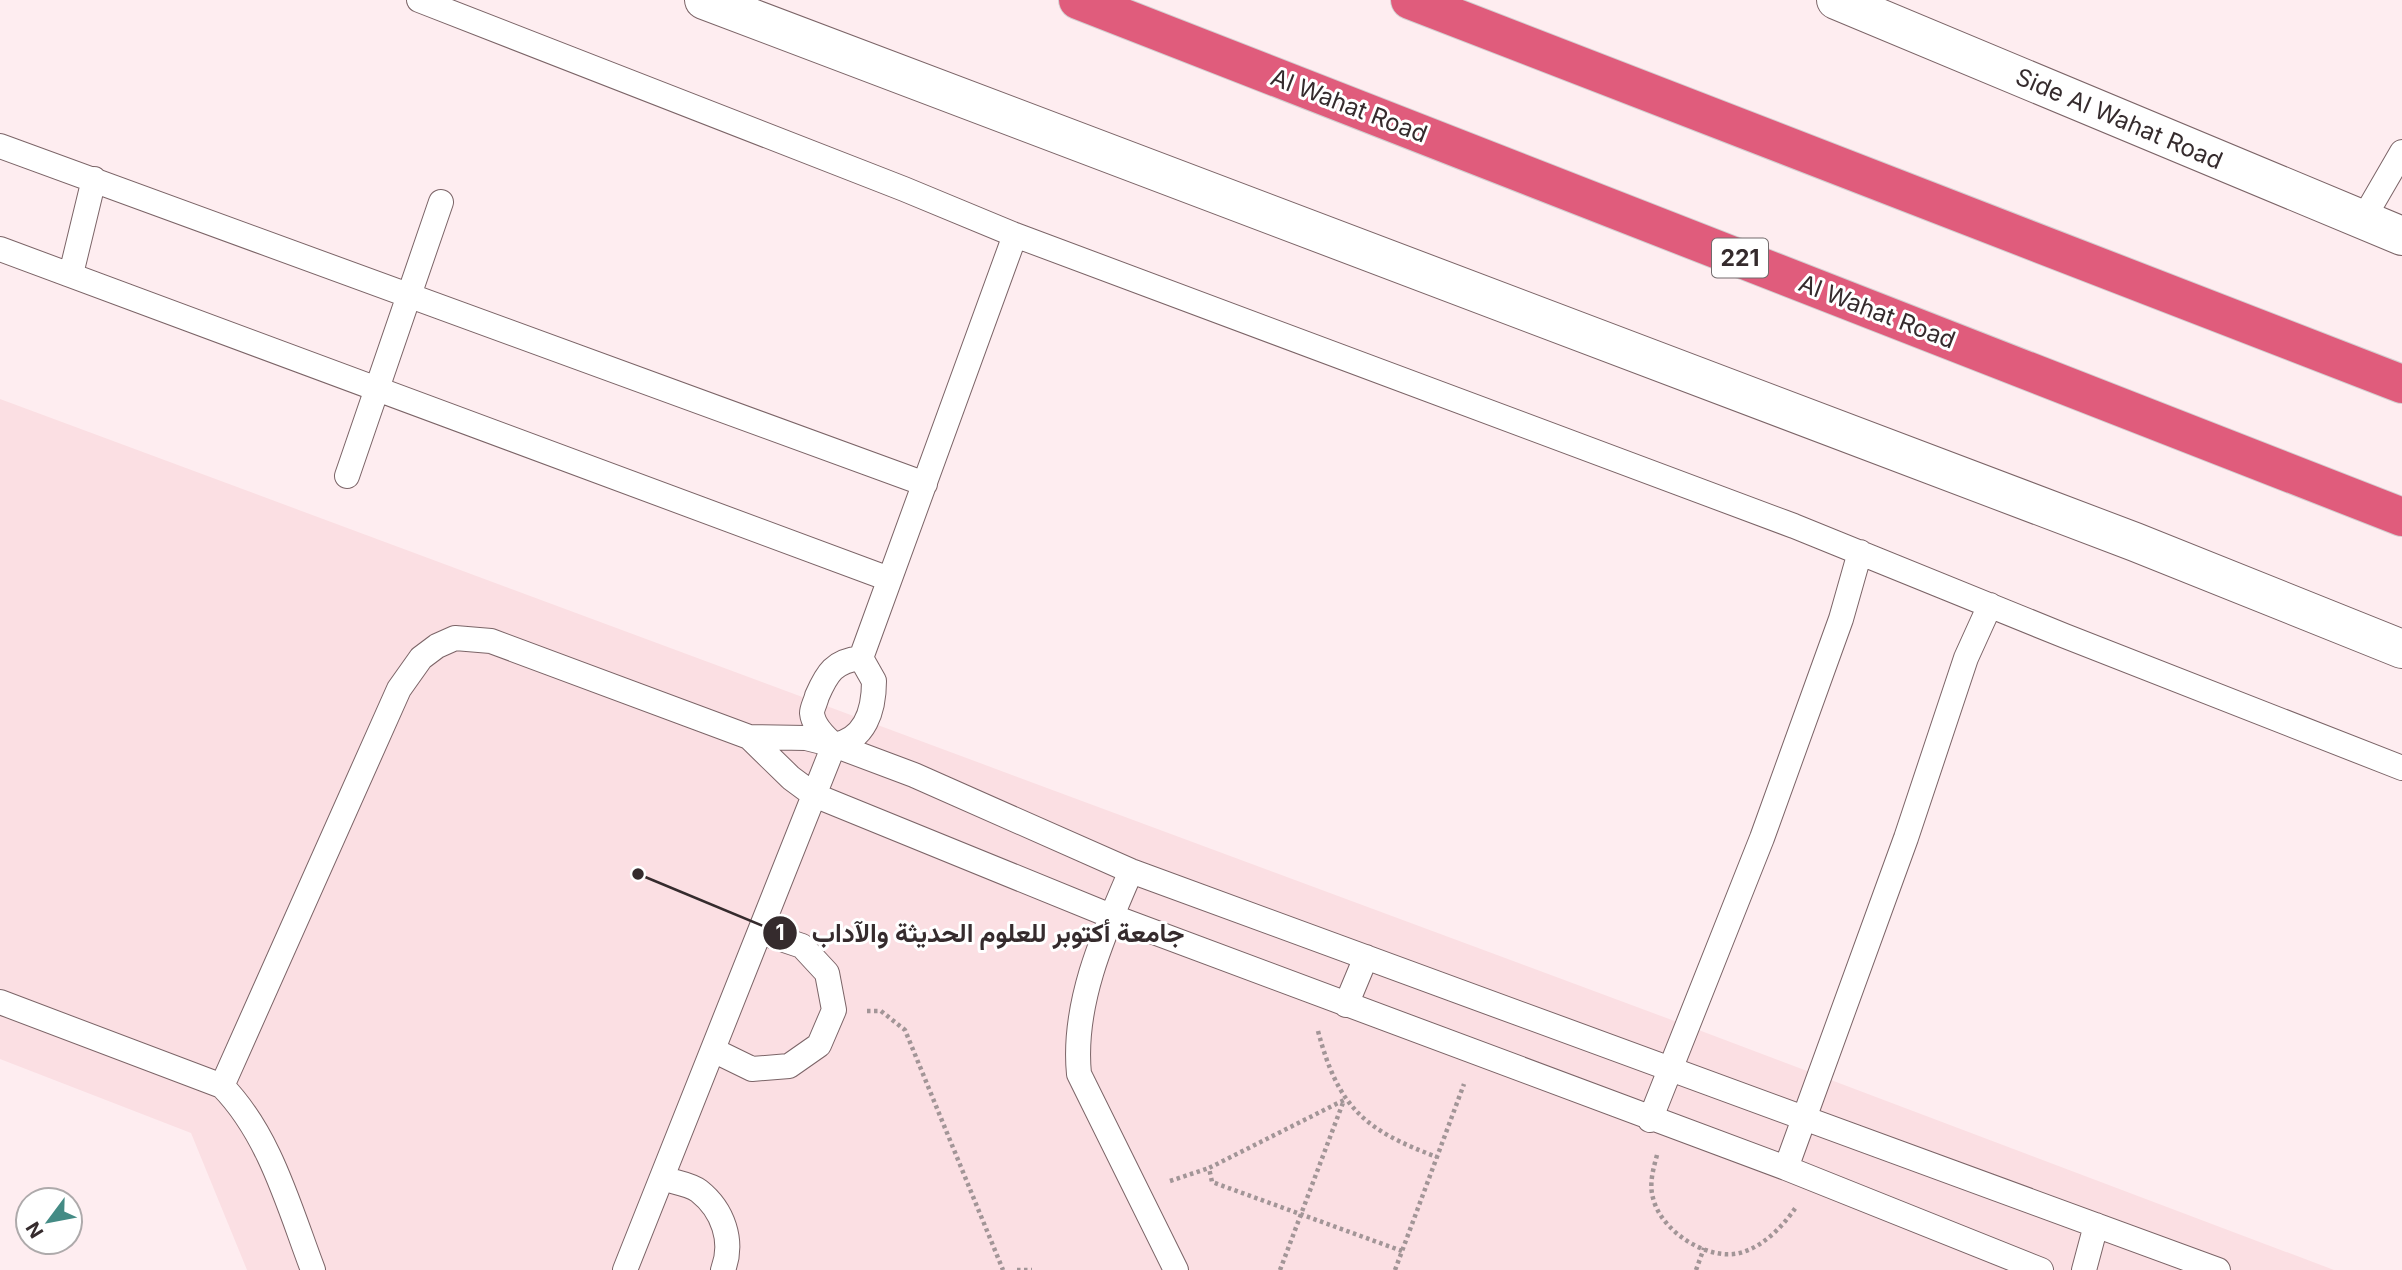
<svg xmlns="http://www.w3.org/2000/svg" width="2402" height="1270" font-family="Inter,Vazirmatn,sans-serif">
<rect width="100%" height="100%" fill="#feedf0"/>
<path fill="#fbdfe3" d="M0 399 1688 1026 2334 1270H247L191 1133 0 1059Z"/>
<g fill="none" stroke-linecap="round" stroke-linejoin="round">
<defs>
<path id="lane" d="M419 0 904 189 1015 235 1794 526 2065 636 2402 768
M0 146 925 484
M2362 221 2402 152
M0 249 889 579
M71 274 94 179
M347 476 441 202
M861 658 1015 235
M749 737 791 778 814 795 1111 916 1786 1168 2041 1270
M834 745C826 738 813 725 812 713 812 708 816 701 817 696 827 673 834 661 861 658
M834 745C865 740 874 710 874 681L861 658
M1131 871C1104 933 1072 1004 1079 1074L1176 1270
M0 1002 222 1086C270 1135 289 1207 313 1270
M1346 1005 1366 957
M713 1050 752 1069 789 1066 819 1045 834 1010 827 973 802 946 760 932
M222 1086 399 689 421 658 437 646 455 638 491 641 749 737 806 738 834 745 914 775 1131 871 2218 1270
M1650 1120 1762 838 1841 619 1860 552
M1786 1168 1906 838 1966 658 1990 605
M662 1178C673 1182 690 1184 699 1191 723 1210 734 1241 723 1270
M625 1270 834 745
M2084 1270 2096 1225"/>
<path id="secondary" d="M704 0 2135 542 2402 649
M1836 0 2402 236"/>
<path id="highway" d="M1078 0 2402 517
M1410 0 2402 384"/>
</defs>
<use href="#lane" stroke="#7b6467" stroke-width="26"/>
<use href="#secondary" stroke="#7b6467" stroke-width="40"/>
<use href="#highway" stroke="#d3d0d1" stroke-width="40"/>
<path stroke="#a29597" stroke-width="4.5" stroke-dasharray="3.5 3.5" stroke-linecap="butt" d="M867 1011H881L905 1030 1003 1270
M1318 1031C1338 1107 1364 1130 1437 1157
M1657 1155C1653 1170 1649 1184 1653 1198 1661 1232 1710 1263 1743 1252 1765 1245 1784 1225 1796 1207
M1170 1181 1209 1168
M1017 1270H1032
M1280 1270 1344 1100 1209 1168 1212 1182 1402 1251
M1395 1270 1464 1084
M1696 1270 1704 1248"/>
<use href="#lane" stroke="#fff" stroke-width="24"/>
<use href="#secondary" stroke="#fff" stroke-width="38"/>
<use href="#highway" stroke="#e05c7c" stroke-width="38"/>
</g>
<g text-anchor="middle" stroke-width="6" stroke-linejoin="round" paint-order="stroke">
<rect fill="#fff" stroke="#726b6c" stroke-width="2" x="1712" y="238.5" width="56" height="39" rx="5"/>
<g font-size="23" font-weight="bold" fill="#352b2d">
<text x="1740" y="266">221</text>
</g>
<g font-size="24" fill="#352b2d" stroke="#fff">
<text transform="translate(1349 106) rotate(21)" y="8">Al Wahat Road</text>
<text transform="translate(2119 119) rotate(23)" y="8">Side Al Wahat Road</text>
<text transform="translate(1877 312) rotate(21)" y="8">Al Wahat Road</text>
</g>
</g>
<path fill="none" stroke="#352b2d" stroke-width="2.5" d="M638 874L780 933"/>
<g fill="#352b2d" stroke="#fff" stroke-width="2.5">
<circle cx="638" cy="874" r="7"/>
<circle cx="780" cy="933" r="18"/>
</g>
<g font-size="21" text-anchor="middle" font-weight="bold" fill="#fff">
<text x="780" y="940">1</text>
</g>
<g font-size="26" text-anchor="middle" font-weight="bold" fill="#352b2d" stroke="#fff" stroke-width="6" stroke-linejoin="round" paint-order="stroke">
<text x="998" y="942">جامعة أكتوبر للعلوم الحديثة والآداب</text>
</g>
<g transform="translate(49 1221) rotate(238)"><circle r="33" fill="#ffffff" stroke="#aeaaab" stroke-width="2"/>
<path d="M0-5L12 26L0 18L-12 26Z" fill="#448b85"/>
<text y="-10" font-size="19" font-weight="bold" text-anchor="middle" fill="#352b2d">N</text>
</g>
</svg>
